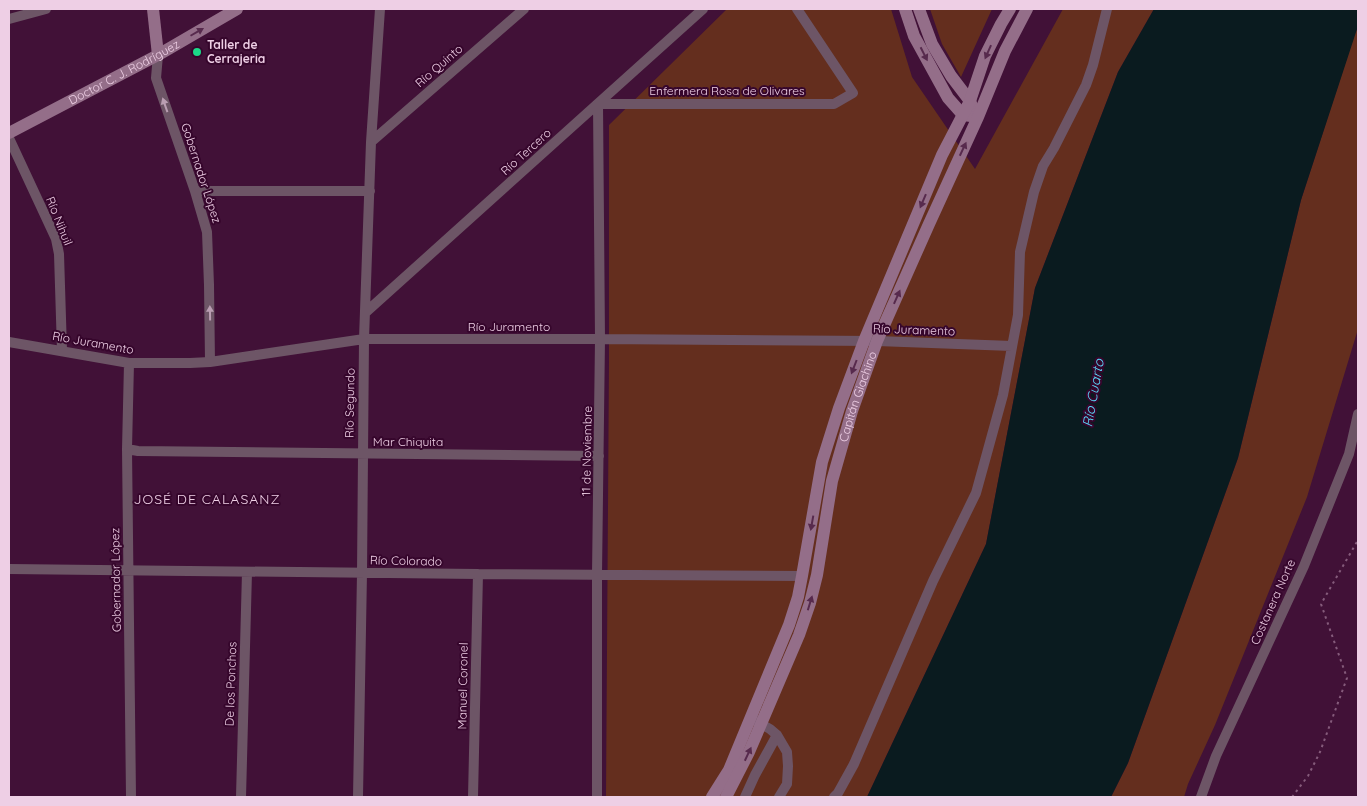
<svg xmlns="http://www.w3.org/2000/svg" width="1367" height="806" font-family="Quicksand,sans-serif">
<rect width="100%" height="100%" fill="#411137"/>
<path fill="#642e1e" d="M727 9H891L912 77 975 169 1063 9H1154L1118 72 1035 288 986 544 867 797H606L609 360V125Z
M930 9H992L961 77 942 44Z
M1356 30 1358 31V329L1307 497 1215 725 1188 784 1184 797H1111L1128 763 1238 458 1301 200Z"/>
<path fill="#0a1b1f" d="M1154 9H1358V26L1301 200 1238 458 1128 763 1111 797H867L986 544 1035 288 1118 72Z"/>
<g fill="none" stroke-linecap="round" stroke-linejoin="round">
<path stroke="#855b7b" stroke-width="2" stroke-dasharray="2.5 4" stroke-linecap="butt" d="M1292 797 1308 776 1320 752 1347 678 1321 604 1358 540"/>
<path stroke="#6d5566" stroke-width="10" d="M9 19 46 9
M158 55 156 78 195 191 207 232 209 285 210 362
M598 104H834L853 93 797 9
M9 138 56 239 59 254 62 350
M371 142 524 9
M195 191H370
M365 313 703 9
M9 342 129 363H190L210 362 364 339H600L877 341 1012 346
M129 363 127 449 131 797
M127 449 138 451 599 456
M9 569 478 574 802 576
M756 721 770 729 777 735 787 752 788 766 787 784 779 797
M241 797 247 572
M358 797 362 573 364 339 371 142 380 9
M473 797 478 574
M597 797V574L600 339 598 104
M745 797 755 775 777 735
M834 797 838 793 854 764 933 581 976 493 1003 395 1018 315 1020 252 1034 192 1043 166 1054 148 1086 85 1093 65 1107 9
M1201 797 1216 756 1304 566 1349 454 1358 414"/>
<g stroke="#946e89" stroke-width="12">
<path d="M153 9 158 55"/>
<path d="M905 9 914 36 948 98 963 115 971 116"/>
<path d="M919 9 932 44 951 76 970 101 972 106"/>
<path id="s1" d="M9 133 158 55 237 9"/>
<path d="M712 797 729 770 789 625 798 597 802 576 822 462 839 408 864 341 942 155 970 101 985 56 1001 24 1010 9"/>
<path id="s2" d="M726 797 749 752 799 635 810 603 817 575 832 481 852 411 877 341 929 224 978 117 1005 51 1027 9"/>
</g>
</g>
<defs><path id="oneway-solid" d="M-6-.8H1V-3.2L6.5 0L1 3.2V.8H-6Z" transform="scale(1.25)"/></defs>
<g fill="#572a4d">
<use href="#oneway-solid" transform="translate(197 32) rotate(-30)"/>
<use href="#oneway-solid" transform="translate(988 52) rotate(114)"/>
<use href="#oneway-solid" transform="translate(924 54) rotate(63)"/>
<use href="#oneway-solid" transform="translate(963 149) rotate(-65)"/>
<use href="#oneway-solid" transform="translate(923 201) rotate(113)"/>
<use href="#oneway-solid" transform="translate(897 297) rotate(-66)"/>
<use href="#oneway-solid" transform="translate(854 367) rotate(111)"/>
<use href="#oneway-solid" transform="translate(812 523) rotate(100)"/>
<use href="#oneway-solid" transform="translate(810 603) rotate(-73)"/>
<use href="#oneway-solid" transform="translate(748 754) rotate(-65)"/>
</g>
<g fill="#ba9eb2">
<use href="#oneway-solid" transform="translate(165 105) rotate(-109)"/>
<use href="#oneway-solid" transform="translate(210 313) rotate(-91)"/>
</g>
<circle fill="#1bd988" stroke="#36062c" stroke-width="2" cx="197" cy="52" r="5"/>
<g text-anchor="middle" stroke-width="4" stroke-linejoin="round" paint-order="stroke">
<g font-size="12" font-weight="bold" fill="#eecfe5" stroke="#36062c" text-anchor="start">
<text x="207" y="49">Taller de<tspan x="207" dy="14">Cerrajeria</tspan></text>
</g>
<g font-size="12" fill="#eecfe5" stroke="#36062c">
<text transform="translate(439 66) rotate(-41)" y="4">Río Quinto</text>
<text dy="4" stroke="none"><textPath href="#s1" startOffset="130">Doctor C. J. Rodríguez</textPath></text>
<text x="727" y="95">Enfermera Rosa de Olivares</text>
<text transform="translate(526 152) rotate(-42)" y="4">Río Tercero</text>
<text transform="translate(201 173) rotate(72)" y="4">Gobernador López</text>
<text transform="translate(59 221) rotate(68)" y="4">Río Nihuil</text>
<text x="509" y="331">Río Juramento</text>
<text transform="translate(914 330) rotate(2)" y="4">Río Juramento</text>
<text transform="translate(93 343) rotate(10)" y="4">Río Juramento</text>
<text dy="4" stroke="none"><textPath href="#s2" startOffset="424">Capitán Giachino</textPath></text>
<text transform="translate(350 403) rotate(-89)" y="4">Río Segundo</text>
<text x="408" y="446">Mar Chiquita</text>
<text transform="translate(587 451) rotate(-89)" y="4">11 de Noviembre</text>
<text transform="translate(406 561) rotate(1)" y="4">Río Colorado</text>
<text transform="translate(116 580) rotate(-91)" y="4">Gobernador López</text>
<text transform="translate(1273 602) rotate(-66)" y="4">Costanera Norte</text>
<text transform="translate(231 684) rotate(-88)" y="4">De los Ponchos</text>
<text transform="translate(463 686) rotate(-89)" y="4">Manuel Coronel</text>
</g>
<g font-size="14" font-style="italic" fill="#5adcfd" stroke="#36062c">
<text transform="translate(1093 393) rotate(-80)" y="5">Río Cuarto</text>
</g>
<g font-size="14" letter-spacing="1" fill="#eecfe5" stroke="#36062c">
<text x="207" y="504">JOSÉ DE CALASANZ</text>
</g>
</g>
<rect width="1367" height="806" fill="none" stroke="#eecfe5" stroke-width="20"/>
</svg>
